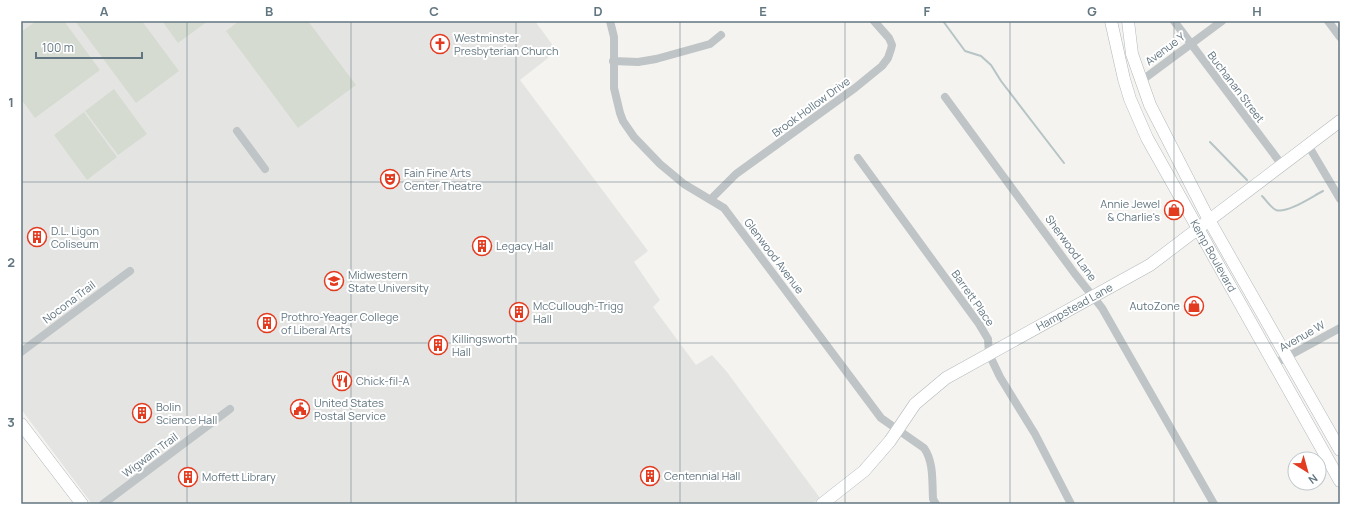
<svg xmlns="http://www.w3.org/2000/svg" width="1361" height="525" font-family="Manrope,sans-serif">
<rect width="100%" height="100%" fill="#f4f3ef"/>
<path fill="#e4e5e3" d="M21 21H535L557 51 520 80 648 251 634 262 660 300 653 307 696 365 712 355 727 372 820 498 812 504H92L21 409Z"/>
<path fill="#d5dbd0" d="M36 21H64L100 70 35 118 21 99V32Z
M75 21H142L179 71 136 103Z
M162 21H208L178 43Z
M239 21H308L356 85 298 128 226 31Z
M114 89 147 134 118 155 85 111Z
M84 112 117 157 87 180 54 135Z"/>
<g fill="none" stroke-linecap="round" stroke-linejoin="round">
<path stroke="#b6c4c6" stroke-width="2" d="M943 21 965 51 981 56 991 65 1001 81 1064 163
M1210 142 1247 180
M1262 196C1266 200 1271 208 1276 210 1287 214 1313 196 1323 191"/>
<defs>
<g id="secondary">
<path id="s1" d="M1111 21 1124 79 1130 99 1147 138 1340 481"/>
<path d="M1128 21 1132 54 1150 105 1209 220 1340 450"/>
<path d="M21 424 82 504"/>
<path id="s2" d="M822 504 864 471 890 441 915 404 946 378 1150 265 1340 121"/>
</g>
</defs>
<use href="#secondary" stroke="#b3b9bc" stroke-width="13"/>
<path stroke="#bfc4c6" stroke-width="8" d="M610 21 614 37V88L620 113 623 121 634 137 660 164 684 184 724 208 881 418 924 448C934 462 932 482 933 499L936 504
M1174 21 1282 165
M1328 21 1340 37
M613 61 638 62 656 59 710 44 721 35
M1141 81 1222 21
M945 97 1075 274 1102 308 1214 504
M237 131 265 169
M1308 145 1340 199
M858 158 979 324 988 339 989 354 1000 377 1035 434 1071 504
M711 199 736 174 855 88 882 66 888 58 891 49 892 45 889 38 874 21
M21 352 130 271
M1274 364 1340 328
M103 504 230 409"/>
<use href="#secondary" stroke="#fff" stroke-width="12"/>
</g>
<path fill="none" stroke="#627681" stroke-width="1" stroke-opacity="0.55" d="M187 21V504M351 21V504M516 21V504M680 21V504M845 21V504M1010 21V504M1174 21V504M21 182H1340M21 343H1340"/>
<defs>
<symbol id="church-ring" viewBox="-11 -11 22 22"><circle r="9.5" fill="#fff" stroke="#e33b20" stroke-width="1.5"/><path d="M-1.2-6h2.4v3.5h3.3v2.4h-3.3V6h-2.4V-.1h-3.3v-2.4h3.3Z" fill="#e33b20"/></symbol>
<symbol id="theatre-ring" viewBox="-11 -11 22 22"><circle r="9.5" fill="#fff" stroke="#e33b20" stroke-width="1.5"/><path d="M-5-5.5Q0-4 5-5.5V0Q5 5 0 6Q-5 5-5 0ZM-3.3-2.5H-1v1.5H-3.3ZM1-2.5H3.3v1.5H1ZM-2.8 1Q0 5.5 2.8 1Z" fill="#e33b20"/></symbol>
<symbol id="shop-ring" viewBox="-11 -11 22 22"><circle r="9.5" fill="#fff" stroke="#e33b20" stroke-width="1.5"/><path d="M-5-2.5h2.3a2.7 3.5 0 0 1 5.4 0H5L5.5 6h-11ZM-1.5-2.5h3a1.5 2.3 0 0 0-3 0Z" fill="#e33b20"/></symbol>
<symbol id="building-ring" viewBox="-11 -11 22 22"><circle r="9.5" fill="#fff" stroke="#e33b20" stroke-width="1.5"/><path d="M-4-6H4V6H1V3H-1V6H-4ZM-2.5-4.3h1.7v1.8h-1.7ZM.8-4.3h1.7v1.8H.8ZM-2.5-1h1.7V.8h-1.7ZM.8-1h1.7V.8H.8Z" fill="#e33b20"/></symbol>
<symbol id="university-ring" viewBox="-11 -11 22 22"><circle r="9.5" fill="#fff" stroke="#e33b20" stroke-width="1.5"/><path d="M0-5L7-2L0 1L-7-2ZM-4 1L0 2.5L4 1V4Q0 6-4 4Z" fill="#e33b20"/></symbol>
<symbol id="restaurant-ring" viewBox="-11 -11 22 22"><circle r="9.5" fill="#fff" stroke="#e33b20" stroke-width="1.5"/><path d="M-5-6h1v4h1v-4h1v4h1v-4h1v5L-1.5 .5V6h-2V.5L-5-1ZM5-6V6H3V1.5H1.5Q1.5-4 5-6Z" fill="#e33b20"/></symbol>
<symbol id="civic-ring" viewBox="-11 -11 22 22"><circle r="9.5" fill="#fff" stroke="#e33b20" stroke-width="1.5"/><path d="M-.6-6.5H3V-4.5H.6V-3L4-1V1h2V6H-6V1h2V-1L-.6-3ZM-1.2 2.5V6h2.4V2.5Z" fill="#e33b20"/></symbol>
</defs>
<g fill-rule="evenodd">
<use href="#church-ring" x="429" y="33" width="22" height="22"/>
<use href="#theatre-ring" x="379" y="168" width="22" height="22"/>
<use href="#shop-ring" x="1163" y="199" width="22" height="22"/>
<use href="#building-ring" x="26" y="226" width="22" height="22"/>
<use href="#building-ring" x="471" y="235" width="22" height="22"/>
<use href="#university-ring" x="323" y="270" width="22" height="22"/>
<use href="#shop-ring" x="1183" y="295" width="22" height="22"/>
<use href="#building-ring" x="508" y="301" width="22" height="22"/>
<use href="#building-ring" x="256" y="312" width="22" height="22"/>
<use href="#building-ring" x="427" y="334" width="22" height="22"/>
<use href="#restaurant-ring" x="331" y="370" width="22" height="22"/>
<use href="#civic-ring" x="289" y="398" width="22" height="22"/>
<use href="#building-ring" x="131" y="402" width="22" height="22"/>
<use href="#building-ring" x="639" y="465" width="22" height="22"/>
<use href="#building-ring" x="177" y="466" width="22" height="22"/>
</g>
<g text-anchor="middle" stroke-width="4" stroke-linejoin="round" paint-order="stroke">
<g font-size="11" fill="#627681" stroke="#fff" text-anchor="start">
<text x="454" y="42">Westminster<tspan x="454" dy="13">Presbyterian Church</tspan></text>
<text x="404" y="177">Fain Fine Arts<tspan x="404" dy="13">Center Theatre</tspan></text>
<text x="1160" y="208" text-anchor="end">Annie Jewel<tspan x="1160" dy="13">&amp; Charlie's</tspan></text>
<text x="51" y="235">D.L. Ligon<tspan x="51" dy="13">Coliseum</tspan></text>
<text x="496" y="250">Legacy Hall</text>
<text x="348" y="279">Midwestern<tspan x="348" dy="13">State University</tspan></text>
<text x="533" y="310">McCullough-Trigg<tspan x="533" dy="13">Hall</tspan></text>
<text x="1180" y="310" text-anchor="end">AutoZone</text>
<text x="281" y="321">Prothro-Yeager College<tspan x="281" dy="13">of Liberal Arts</tspan></text>
<text x="452" y="343">Killingsworth<tspan x="452" dy="13">Hall</tspan></text>
<text x="356" y="385">Chick-fil-A</text>
<text x="314" y="407">United States<tspan x="314" dy="13">Postal Service</tspan></text>
<text x="156" y="411">Bolin<tspan x="156" dy="13">Science Hall</tspan></text>
<text x="664" y="480">Centennial Hall</text>
<text x="202" y="481">Moffett Library</text>
</g>
<g font-size="11" fill="#627681" stroke="#fff">
<text transform="translate(1165 49) rotate(-37)" y="4">Avenue Y</text>
<text transform="translate(1236 87) rotate(53)" y="4">Buchanan Street</text>
<text transform="translate(811 107) rotate(-36)" y="4">Brook Hollow Drive</text>
<text transform="translate(1071 248) rotate(54)" y="4">Sherwood Lane</text>
<text transform="translate(774 256) rotate(53)" y="4">Glenwood Avenue</text>
<text dy="4" stroke="none"><textPath href="#s1" startOffset="258">Kemp Boulevard</textPath></text>
<text transform="translate(973 298) rotate(55)" y="4">Barrett Place</text>
<text transform="translate(69 302) rotate(-37)" y="4">Nocona Trail</text>
<text dy="4" stroke="none"><textPath href="#s2" startOffset="325">Hampstead Lane</textPath></text>
<text transform="translate(1302 336) rotate(-29)" y="4">Avenue W</text>
<text transform="translate(150 455) rotate(-37)" y="4">Wigwam Trail</text>
</g>
</g>
<rect width="1361" height="525" fill="none" stroke="#ffffff" stroke-width="44"/>
<g transform="translate(1307 471) rotate(143)"><circle r="19" fill="#ffffff" stroke="#c0c8cd"/>
<path d="M0-3L7 15L0 10L-7 15Z" fill="#e33b20"/>
<text y="-6" font-size="11" font-weight="bold" text-anchor="middle" fill="#627681">N</text>
</g>
<path d="M36 52v6h106v-6" fill="none" stroke="#627681" stroke-width="2"/>
<text x="42" y="52" font-size="12" fill="#627681" stroke="#ffffff" stroke-width="3" paint-order="stroke">100 m</text>
<rect x="22" y="22" width="1317" height="481" fill="none" stroke="#627681" stroke-width="1.5"/>
<g font-size="13" text-anchor="middle" font-weight="bold" fill="#627681">
<text x="104" y="16">A</text>
<text x="269" y="16">B</text>
<text x="434" y="16">C</text>
<text x="598" y="16">D</text>
<text x="763" y="16">E</text>
<text x="927" y="16">F</text>
<text x="1092" y="16">G</text>
<text x="1257" y="16">H</text>
<text x="11" y="107">1</text>
<text x="11" y="267">2</text>
<text x="11" y="427">3</text>
</g>
</svg>
